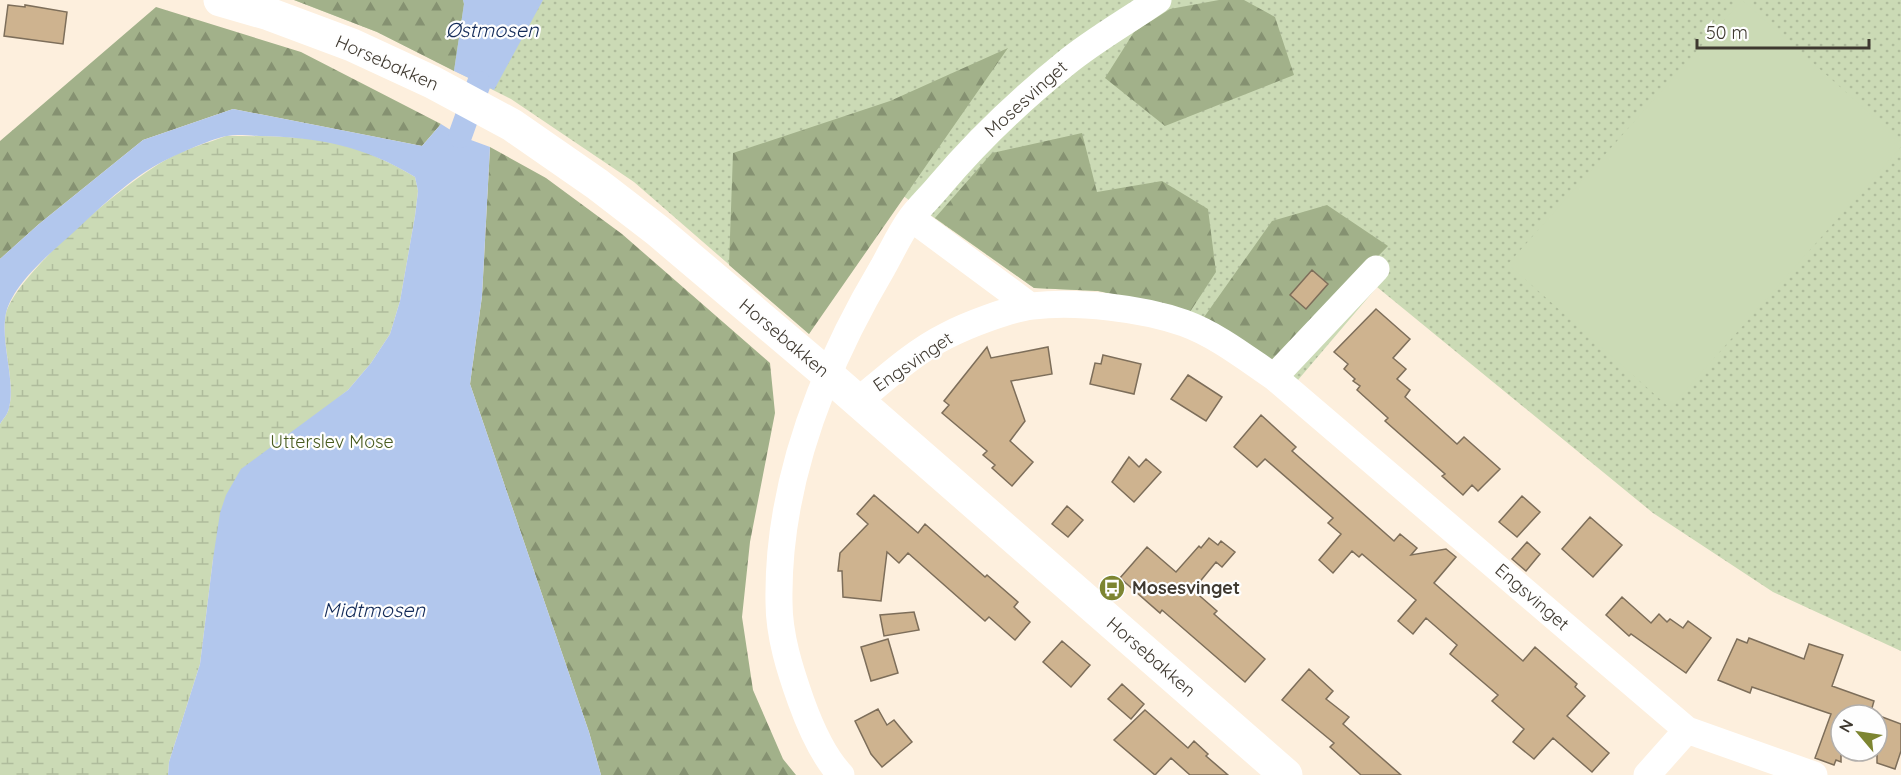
<svg xmlns="http://www.w3.org/2000/svg" width="1901" height="775" font-family="Quicksand,sans-serif">
<defs>
<pattern id="grass-dots" width="8" height="8" patternUnits="userSpaceOnUse" patternTransform="scale(1.5)"><rect width="8" height="8" fill="#cbdab5"/><path d="M2 2h.1M6 6h.1" fill="none" stroke="#afbc9c" stroke-width="1.8" stroke-linecap="round"/></pattern>
<pattern id="forest-firs" width="22" height="20" patternUnits="userSpaceOnUse" patternTransform="scale(1.5)"><rect width="22" height="20" fill="#a2b18a"/><path d="M5 1l3.5 6h-7zM16 11l3.5 6h-7z" fill="#859171"/></pattern>
<pattern id="wetland-marsh" width="20" height="14" patternUnits="userSpaceOnUse" patternTransform="scale(1.5)"><rect width="20" height="14" fill="#cbdab5"/><path d="M1 5h8M5 5V1M11 12h8M15 12V8" fill="none" stroke="#afbc9c"/></pattern>
</defs>
<rect width="100%" height="100%" fill="#fdefdd"/>
<path fill="url(#grass-dots)" d="M294 0H1901V651L1773 592 1653 513 1377 287 1298 380 1159 304 1098 291 1034 288 899 193 855 257 809 334 634 182 511 99 377 32Z"/>
<path fill="url(#forest-firs)" d="M294 0H463L464 4 454 71 377 32Z
M1219 0H1244L1275 17 1294 75 1165 126 1105 78 1134 32 1170 9Z
M156 7 301 52 441 124 422 146 233 109 143 140 39 224 0 259V141Z
M1008 48 809 334 729 265 733 153 890 101Z
M1082 133 1097 192 1162 181 1208 209 1216 272 1188 315 1159 304 1098 291 1034 288 935 218 992 153Z
M490 147 546 178 622 234 770 363 775 413 750 542 742 617 753 690 783 759 796 775H601L589 732 470 384 482 296Z
M1327 205 1388 246 1274 363 1202 320 1272 221Z"/>
<path fill="url(#wetland-marsh)" d="M226 136C257 136 289 136 320 140 352 144 387 160 415 177L418 191 415 216 400 301 390 334 371 363 348 390 318 414 213 559 200 664 169 762 168 775H0V424C3 419 8 414 9 408 16 380 0 342 6 313 19 270 130 178 171 157 188 148 208 143 226 136Z"/>
<path fill="#cbdab5" d="M1742 0 1901 141V147L1670 408 1508 264Z"/>
<path fill="#b2c7ed" d="M463 0H543L494 90 454 71 464 4Z
M233 109 422 146 441 124 460 136 490 147 482 296 470 384 589 732 601 775H168L169 762 200 664 213 559 220 513 226 495 241 469 348 390 371 363 390 334 400 301 415 216 418 191 415 177C365 146 317 137 259 136 249 136 238 134 227 136 214 138 185 151 172 157 136 173 104 204 75 231 52 252 14 282 6 313 0 343 16 380 9 408 8 414 3 419 0 424V259L39 224 143 140Z"/>
<g fill="none" stroke-linecap="round" stroke-linejoin="round">
<path stroke="#b2c7ed" stroke-width="24" d="M460 136 479 83"/>
</g>
<path fill="#ceb38f" stroke="#7d6e5a" stroke-width="1.5" d="M8 5 25 7V5L67 12 63 44 4 36Z
M1312 270 1328 284 1306 309 1290 295Z
M1376 309 1410 339 1393 358 1406 369 1397 379 1410 390 1405 397 1457 444 1464 437 1500 469 1478 491 1472 485 1463 495 1442 476 1445 474 1385 421 1388 418 1357 390 1360 386 1353 381 1355 379 1344 369 1348 364 1334 352Z
M987 347 991 358 1048 347 1052 374 1011 381 1025 421 1010 441 1033 462 1012 486 992 468 995 465 983 455 987 451 942 413 949 405 944 401Z
M1103 355 1141 364 1134 394 1090 384 1095 363 1101 364Z
M1188 375 1222 397 1206 421 1171 399Z
M1261 415 1296 447 1292 451 1394 541 1400 534 1417 548 1411 555 1446 549 1456 557 1434 583 1523 661 1535 647 1577 684 1575 687 1585 696 1567 716 1609 753 1592 772 1553 738 1534 759 1513 742 1524 729 1492 701 1498 695 1450 654 1457 645 1426 618 1413 634 1398 621 1416 600 1362 554 1359 557 1352 551 1333 573 1319 560 1341 534 1328 523 1333 518 1265 459 1257 467 1234 447Z
M1129 457 1139 467 1146 459 1161 472 1134 502 1112 482Z
M874 495 918 533 925 524 985 577 987 575 1018 602 1014 607 1030 622 1015 640 989 617 985 621 908 553 899 563 887 552 881 601 843 597 842 571H838L840 553 868 524 857 514Z
M1522 496 1540 512 1517 537 1499 522Z
M1067 506 1083 520 1068 537 1052 524Z
M1590 517 1622 545 1593 577 1562 549Z
M1209 538 1218 545 1221 541 1235 552 1222 567 1216 562 1193 590 1217 611 1214 614 1265 659 1245 682 1162 610 1160 613 1120 578 1147 547 1176 572 1199 546 1201 548Z
M1527 542 1540 554 1526 571 1512 559Z
M1622 597 1651 623 1659 614 1667 622 1670 619 1683 628 1688 621 1711 638 1686 673 1631 634 1629 636 1606 615Z
M914 612 919 630 884 636 880 615Z
M1749 638 1804 659 1809 644 1843 655 1832 686 1874 701 1870 715H1841V762L1836 760 1834 765 1815 758 1831 714 1752 687 1750 693 1718 680 1737 639 1747 643Z
M888 639 898 673 871 681 861 647Z
M1062 641 1090 665 1071 687 1043 662Z
M1309 669 1333 691 1326 699 1349 717 1343 724 1401 775H1361L1330 747 1334 743 1282 700Z
M1122 684 1144 704 1131 719 1108 699Z
M878 709 887 725 894 720 912 742 882 767 871 754 855 721Z
M1145 710 1188 748 1194 741 1208 754 1206 756 1228 775H1190L1171 758 1155 775 1114 740Z
M1877 715 1901 724V751L1895 769 1877 763Z"/>
<g fill="none" stroke-linecap="round" stroke-linejoin="round">
<path stroke="#fff" stroke-width="27" d="M911 218 1030 306
M1274 377 1376 269
M858 401C886 378 914 352 946 336 967 325 1009 309 1032 306 1078 301 1141 308 1184 323 1217 335 1246 358 1274 377L1687 730 1814 775
M841 775C823 756 810 726 801 701 790 670 779 636 779 602 777 482 823 368 883 267 892 251 900 233 911 218 919 207 930 197 939 186 977 141 1020 100 1066 63 1094 40 1128 21 1158 0
M1647 775 1687 730"/>
<path stroke="#fff" stroke-width="33" d="M220 0 269 14 352 45 432 82 512 125 597 184 658 231 827 374 1286 775"/>
</g>
<defs>
<symbol id="bus-disc" viewBox="-11 -11 22 22"><circle r="9.5" fill="#7d8531" stroke="#fefefe"/><path d="M-5-6H5V4H4V6H2V4H-2V6H-4V4H-5ZM-3.5-4V0h7V-4ZM-3.5 1.2v1.5H-2V1.2ZM2 1.2v1.5H3.5V1.2Z" fill="#fff"/></symbol>
</defs>
<g fill-rule="evenodd">
<use href="#bus-disc" x="1097" y="573" width="30" height="30"/>
</g>
<g text-anchor="middle" stroke-width="4.5" stroke-linejoin="round" paint-order="stroke">
<g font-size="18" fill="#3f3930" stroke="#fefefe">
<text transform="translate(387 63) rotate(24)" y="6">Horsebakken</text>
<text transform="translate(1026 99) rotate(-42)" y="6">Mosesvinget</text>
<text transform="translate(784 338) rotate(40)" y="6">Horsebakken</text>
<text transform="translate(913 362) rotate(-34)" y="6">Engsvinget</text>
<text transform="translate(1532 597) rotate(41)" y="6">Engsvinget</text>
<text transform="translate(1151 657) rotate(41)" y="6">Horsebakken</text>
</g>
<g font-size="18" fill="#495c20" stroke="#fefefe">
<text x="332" y="448">Utterslev Mose</text>
</g>
<g font-size="18" font-weight="bold" fill="#3f3930" stroke="#fefefe" text-anchor="start">
<text x="1132" y="594">Mosesvinget</text>
</g>
<g font-size="20" font-style="italic" fill="#122a58" stroke="#fefefe">
<text x="492" y="37">Østmosen</text>
<text x="374" y="617">Midtmosen</text>
</g>
</g>
<g transform="translate(1859 733) rotate(299)"><circle r="28" fill="#fefefe" stroke="#b2afac" stroke-width="1.5"/>
<path d="M0-4.5L10 22L0 15L-10 22Z" fill="#7d8531"/>
<text y="-9" font-size="16" font-weight="bold" text-anchor="middle" fill="#3f3930">N</text>
</g>
<path d="M1697 39v9h172v-9" fill="none" stroke="#3f3930" stroke-width="3"/>
<text x="1706" y="39" font-size="18" fill="#3f3930" stroke="#fefefe" stroke-width="4.5" paint-order="stroke">50 m</text>
</svg>
